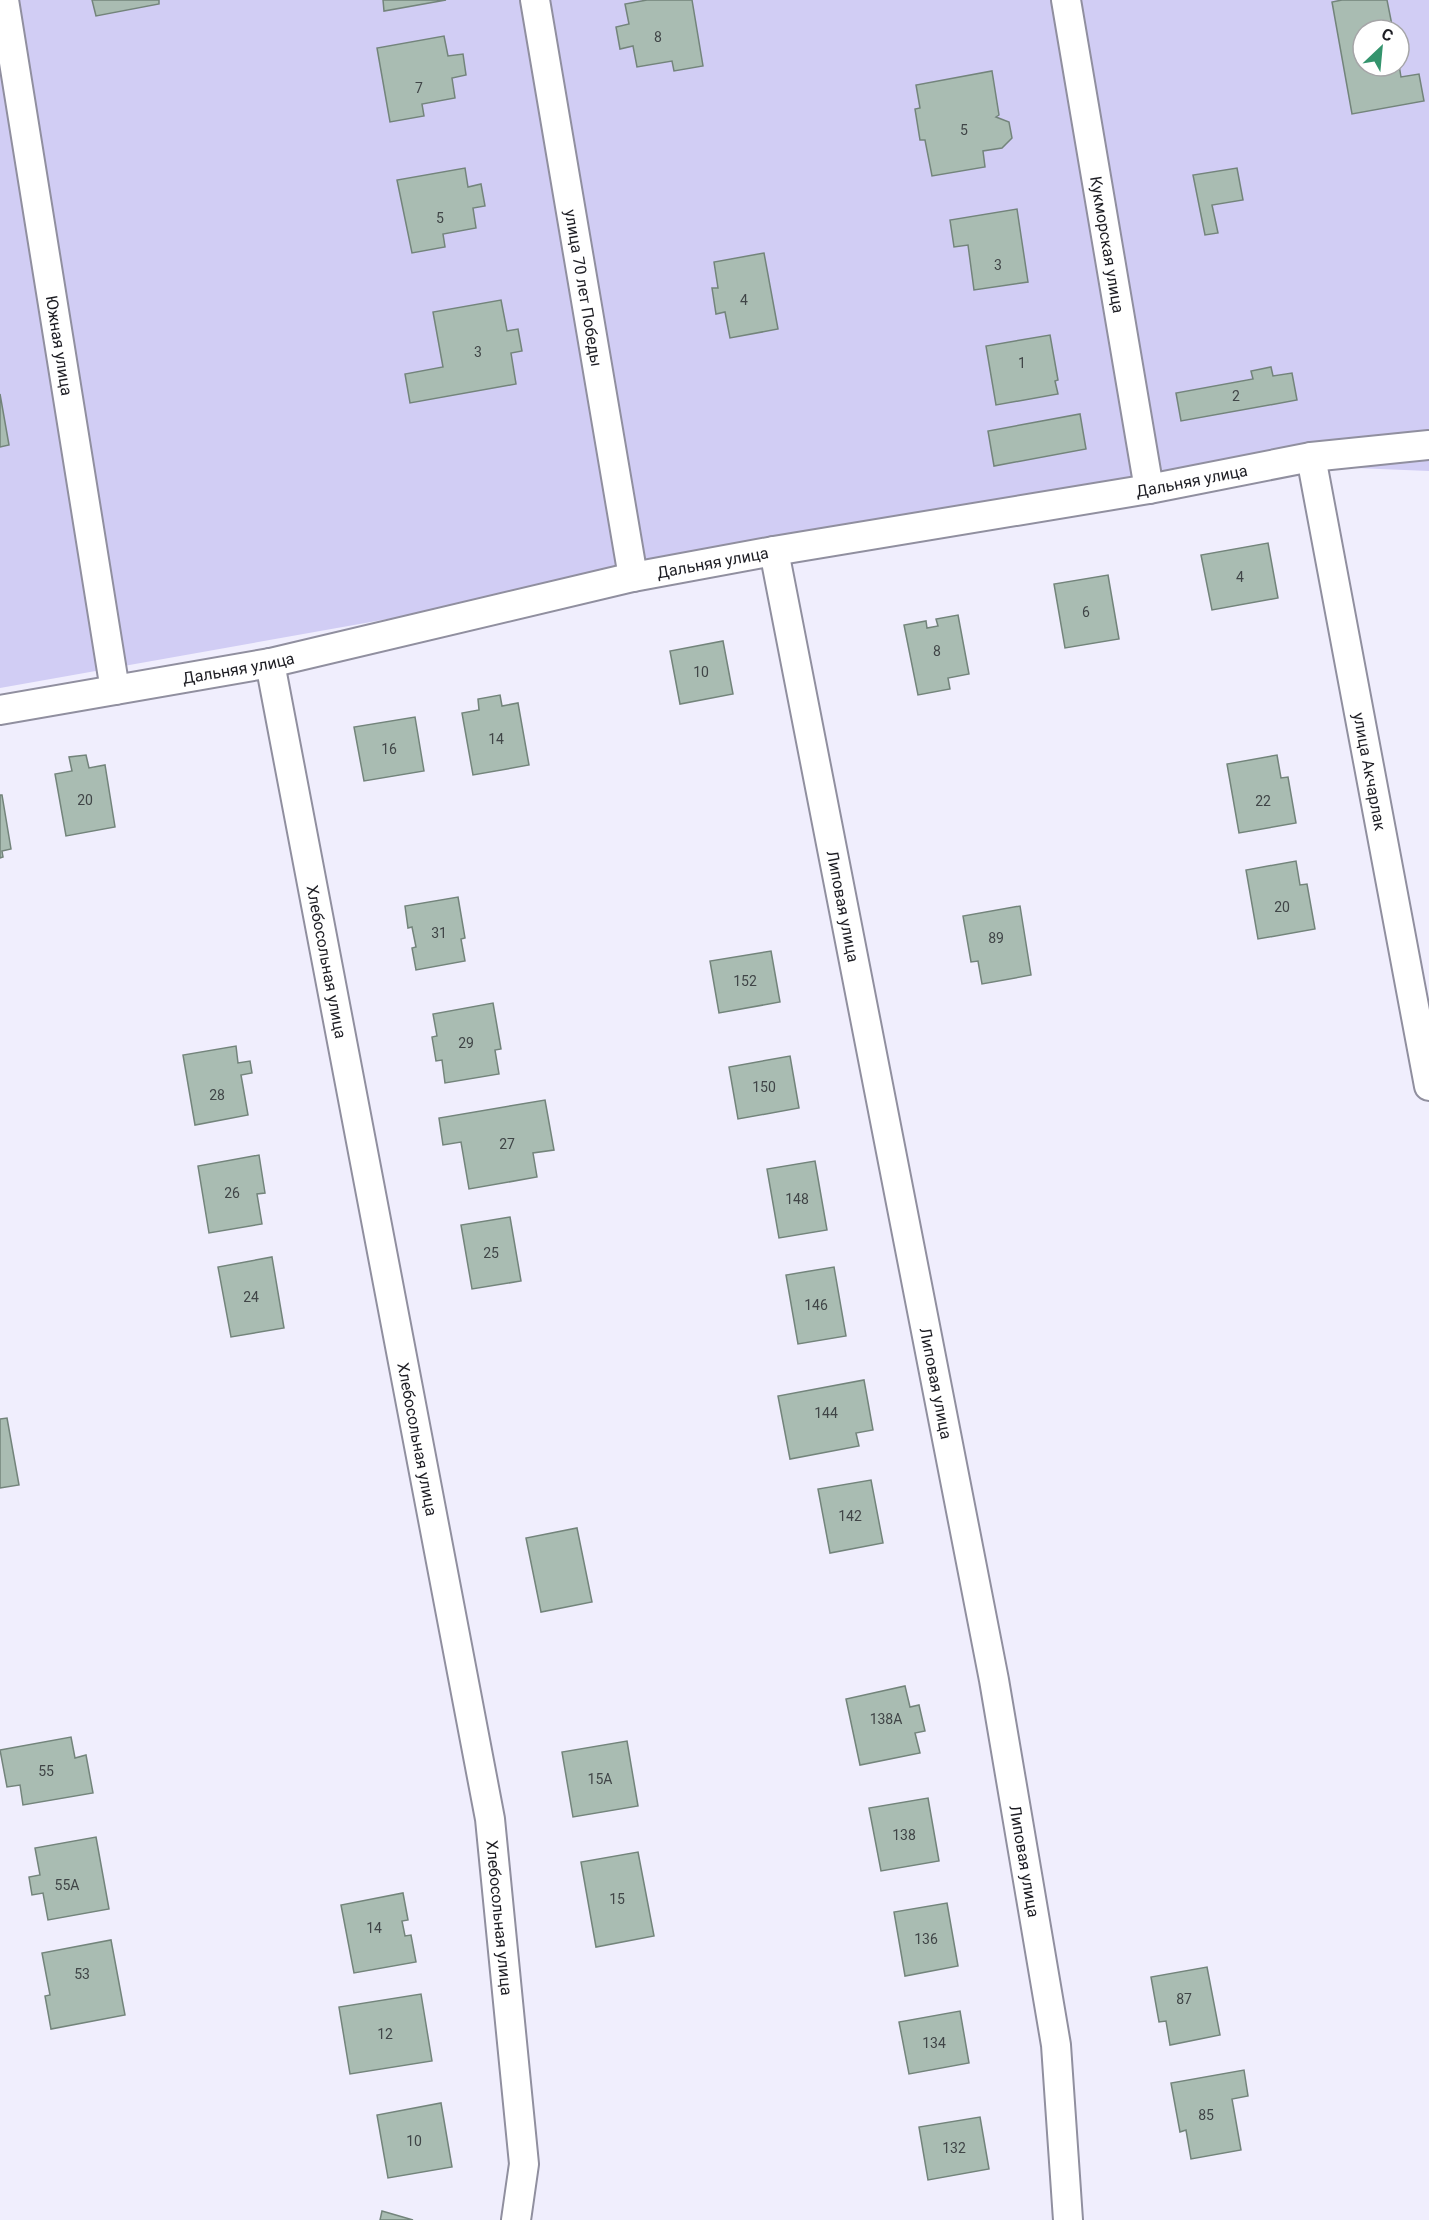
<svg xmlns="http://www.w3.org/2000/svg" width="1429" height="2220" font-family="Roboto,sans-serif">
<rect width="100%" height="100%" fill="#f0eefd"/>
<path fill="#d1cdf4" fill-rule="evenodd" d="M0 0H1429V471L1259 464 0 688ZM1363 30H1399V66H1363Z"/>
<path fill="#a9bcb2" stroke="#73847b" stroke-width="1.5" d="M92 0H159V4L96 16Z
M383 0H446L384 11Z
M647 0H692L703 66 674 71 672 61 637 67 633 46 620 49 616 27 629 24 625 4Z
M1342 0H1387L1393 30H1363V66L1399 65 1401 77 1419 74 1424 101 1352 114 1332 2Z
M444 36 448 56 463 54 466 75 452 78 455 98 422 104 424 116 390 122 377 48Z
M992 71 999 115 996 117 1009 122 1012 138 1002 148 983 151 985 167 932 176 925 140H920L915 109 920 108 916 85Z
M465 168 468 187 481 184 485 206 473 208 476 228 443 234 445 247 412 253 397 180Z
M1237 168 1243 200 1212 205 1218 233 1205 235 1193 175Z
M1017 209 1028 282 974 290 968 245 954 247 950 220Z
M764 253 778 329 730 338 725 312 716 314 712 288H718L714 262Z
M501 300 507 331 518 329 522 351 511 353 516 384 410 403 405 374 443 367 433 312Z
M1050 335 1058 380 1055 381 1058 394 996 405 986 346Z
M1271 367 1273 376 1292 373 1297 400 1181 421 1176 393 1253 379 1251 371Z
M0 394 9 445 0 447Z
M1080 414 1086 449 994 466 988 431Z
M1268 543 1278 598 1212 610 1201 555Z
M1108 575 1119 639 1065 648 1054 584Z
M958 615 969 674 948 678 950 689 918 695 904 625 926 621 927 628 938 626 936 619Z
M723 641 733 694 680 704 670 651Z
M500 695 502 706 518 703 529 765 473 775 462 713 479 710 478 699Z
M415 717 424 771 364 781 354 727Z
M86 755 89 768 105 765 115 827 66 836 55 774 72 771 69 757Z
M1277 755 1281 778 1288 777 1296 823 1239 833 1227 764Z
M0 795H2L11 849 2 851 3 857 0 858Z
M1296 861 1300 885 1307 884 1315 929 1258 939 1246 870Z
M458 897 465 938 461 939 465 961 416 970 412 948 416 947 412 927 408 928 405 906Z
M1020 906 1031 975 982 984 978 961 971 962 963 916Z
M771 951 780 1002 719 1013 710 961Z
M493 1003 501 1049 495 1050 499 1074 445 1083 442 1060 436 1061 432 1037 437 1036 433 1014Z
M236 1046 238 1063 250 1061 252 1073 241 1075 248 1115 195 1125 183 1055Z
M790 1056 799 1108 738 1119 729 1067Z
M545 1100 554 1150 533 1153 537 1177 469 1189 461 1142 443 1145 439 1118Z
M259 1155 265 1193 257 1194 262 1224 209 1233 198 1166Z
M815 1161 827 1230 779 1238 767 1169Z
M510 1217 521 1281 472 1289 461 1225Z
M272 1257 284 1328 231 1337 218 1267Z
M834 1267 846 1336 798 1344 786 1275Z
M864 1380 873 1430 856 1433 859 1446 790 1459 778 1396Z
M7 1418 19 1485 0 1488V1419Z
M871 1480 883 1543 830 1553 818 1489Z
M577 1528 592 1602 541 1612 526 1538Z
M905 1686 910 1707 919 1705 925 1731 915 1733 920 1753 860 1765 846 1699Z
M71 1737 75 1758 86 1755 93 1793 23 1805 20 1785 7 1787 0 1750Z
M627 1741 638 1806 573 1817 562 1752Z
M928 1798 939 1861 881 1871 869 1808Z
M96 1837 109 1909 48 1920 43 1893 32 1895 29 1877 40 1875 35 1848Z
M638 1852 654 1936 596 1947 581 1862Z
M403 1893 408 1920 402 1921 405 1936 411 1935 416 1962 354 1973 341 1905Z
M947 1903 958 1966 905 1976 894 1912Z
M111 1940 125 2015 51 2029 45 1996 50 1995 42 1953Z
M1207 1967 1220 2035 1170 2045 1166 2021 1159 2022 1151 1977Z
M421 1994 432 2061 350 2074 339 2007Z
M960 2011 969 2063 909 2074 899 2022Z
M1244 2070 1248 2096 1232 2099 1241 2150 1191 2159 1186 2130 1180 2132 1171 2083Z
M441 2103 452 2167 388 2178 377 2115Z
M980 2117 989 2169 928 2180 919 2127Z
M382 2211 413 2220H380Z"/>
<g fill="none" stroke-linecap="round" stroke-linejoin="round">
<defs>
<g id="street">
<path id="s1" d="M4 0 115 690"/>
<path id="s2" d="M535 0 633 577"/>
<path id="s3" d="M1066 0 1149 489"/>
<path id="s4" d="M1311 457 1429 1086"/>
<path id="s5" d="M774 551 994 1680 1056 2045 1068 2220"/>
<path id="s6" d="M270 663 490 1819 524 2164 516 2220"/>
<path id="s7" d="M0 710 270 663 633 577 774 551 1149 489 1311 457 1429 445"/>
</g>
</defs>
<use href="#street" stroke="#908f9f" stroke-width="32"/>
<use href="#street" stroke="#fff" stroke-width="28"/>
</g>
<g text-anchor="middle" stroke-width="4.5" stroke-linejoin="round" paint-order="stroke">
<g font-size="14" fill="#404547">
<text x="658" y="42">8</text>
<text x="419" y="93">7</text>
<text x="964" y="135">5</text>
<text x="440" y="223">5</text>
<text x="998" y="270">3</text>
<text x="744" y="305">4</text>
<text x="478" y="357">3</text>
<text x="1022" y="368">1</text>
<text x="1236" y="401">2</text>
<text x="1240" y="582">4</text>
<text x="1086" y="617">6</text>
<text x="937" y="656">8</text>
<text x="701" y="677">10</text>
<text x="496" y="744">14</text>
<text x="389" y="754">16</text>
<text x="85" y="805">20</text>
<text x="1263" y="806">22</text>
<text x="1282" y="912">20</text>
<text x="439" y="938">31</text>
<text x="996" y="943">89</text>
<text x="745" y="986">152</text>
<text x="466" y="1048">29</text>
<text x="764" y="1092">150</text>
<text x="217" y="1100">28</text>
<text x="507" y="1149">27</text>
<text x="232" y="1198">26</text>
<text x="797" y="1204">148</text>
<text x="491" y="1258">25</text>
<text x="251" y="1302">24</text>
<text x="816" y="1310">146</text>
<text x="826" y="1418">144</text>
<text x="850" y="1521">142</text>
<text x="886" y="1724">138А</text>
<text x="46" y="1776">55</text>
<text x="600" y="1784">15А</text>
<text x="904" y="1840">138</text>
<text x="67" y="1890">55А</text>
<text x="617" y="1904">15</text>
<text x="374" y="1933">14</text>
<text x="926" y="1944">136</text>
<text x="82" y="1979">53</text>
<text x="1184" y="2004">87</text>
<text x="385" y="2039">12</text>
<text x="934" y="2048">134</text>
<text x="1206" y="2120">85</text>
<text x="414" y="2146">10</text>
<text x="954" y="2153">132</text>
</g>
<g font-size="16" fill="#1d1d23" stroke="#fff">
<text dy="6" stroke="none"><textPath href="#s3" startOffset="248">Кукморская улица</textPath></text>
<text dy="6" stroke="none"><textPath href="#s2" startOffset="292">улица 70 лет Победы</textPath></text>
<text dy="6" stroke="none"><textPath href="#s1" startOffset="350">Южная улица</textPath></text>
<text dy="6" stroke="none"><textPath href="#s7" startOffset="1214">Дальняя улица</textPath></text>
<text dy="6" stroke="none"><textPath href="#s7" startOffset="728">Дальняя улица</textPath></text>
<text dy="6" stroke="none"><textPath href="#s7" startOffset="242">Дальняя улица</textPath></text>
<text dy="6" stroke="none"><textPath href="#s4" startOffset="320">улица Акчарлак</textPath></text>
<text dy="6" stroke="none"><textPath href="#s5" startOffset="362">Липовая улица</textPath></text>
<text dy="6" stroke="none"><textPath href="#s6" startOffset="304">Хлебосольная улица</textPath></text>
<text dy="6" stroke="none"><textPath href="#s5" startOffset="848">Липовая улица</textPath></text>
<text dy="6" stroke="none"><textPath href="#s6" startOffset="790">Хлебосольная улица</textPath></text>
<text dy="6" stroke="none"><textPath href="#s5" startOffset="1334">Липовая улица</textPath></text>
<text dy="6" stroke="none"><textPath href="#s6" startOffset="1276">Хлебосольная улица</textPath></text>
</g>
</g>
<g transform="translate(1381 48) rotate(26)"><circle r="28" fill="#ffffff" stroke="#a5a5a7" stroke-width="1.5"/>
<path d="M0-4.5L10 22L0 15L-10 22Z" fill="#34946d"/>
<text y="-9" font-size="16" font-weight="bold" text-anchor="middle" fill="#1d1d23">С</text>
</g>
</svg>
